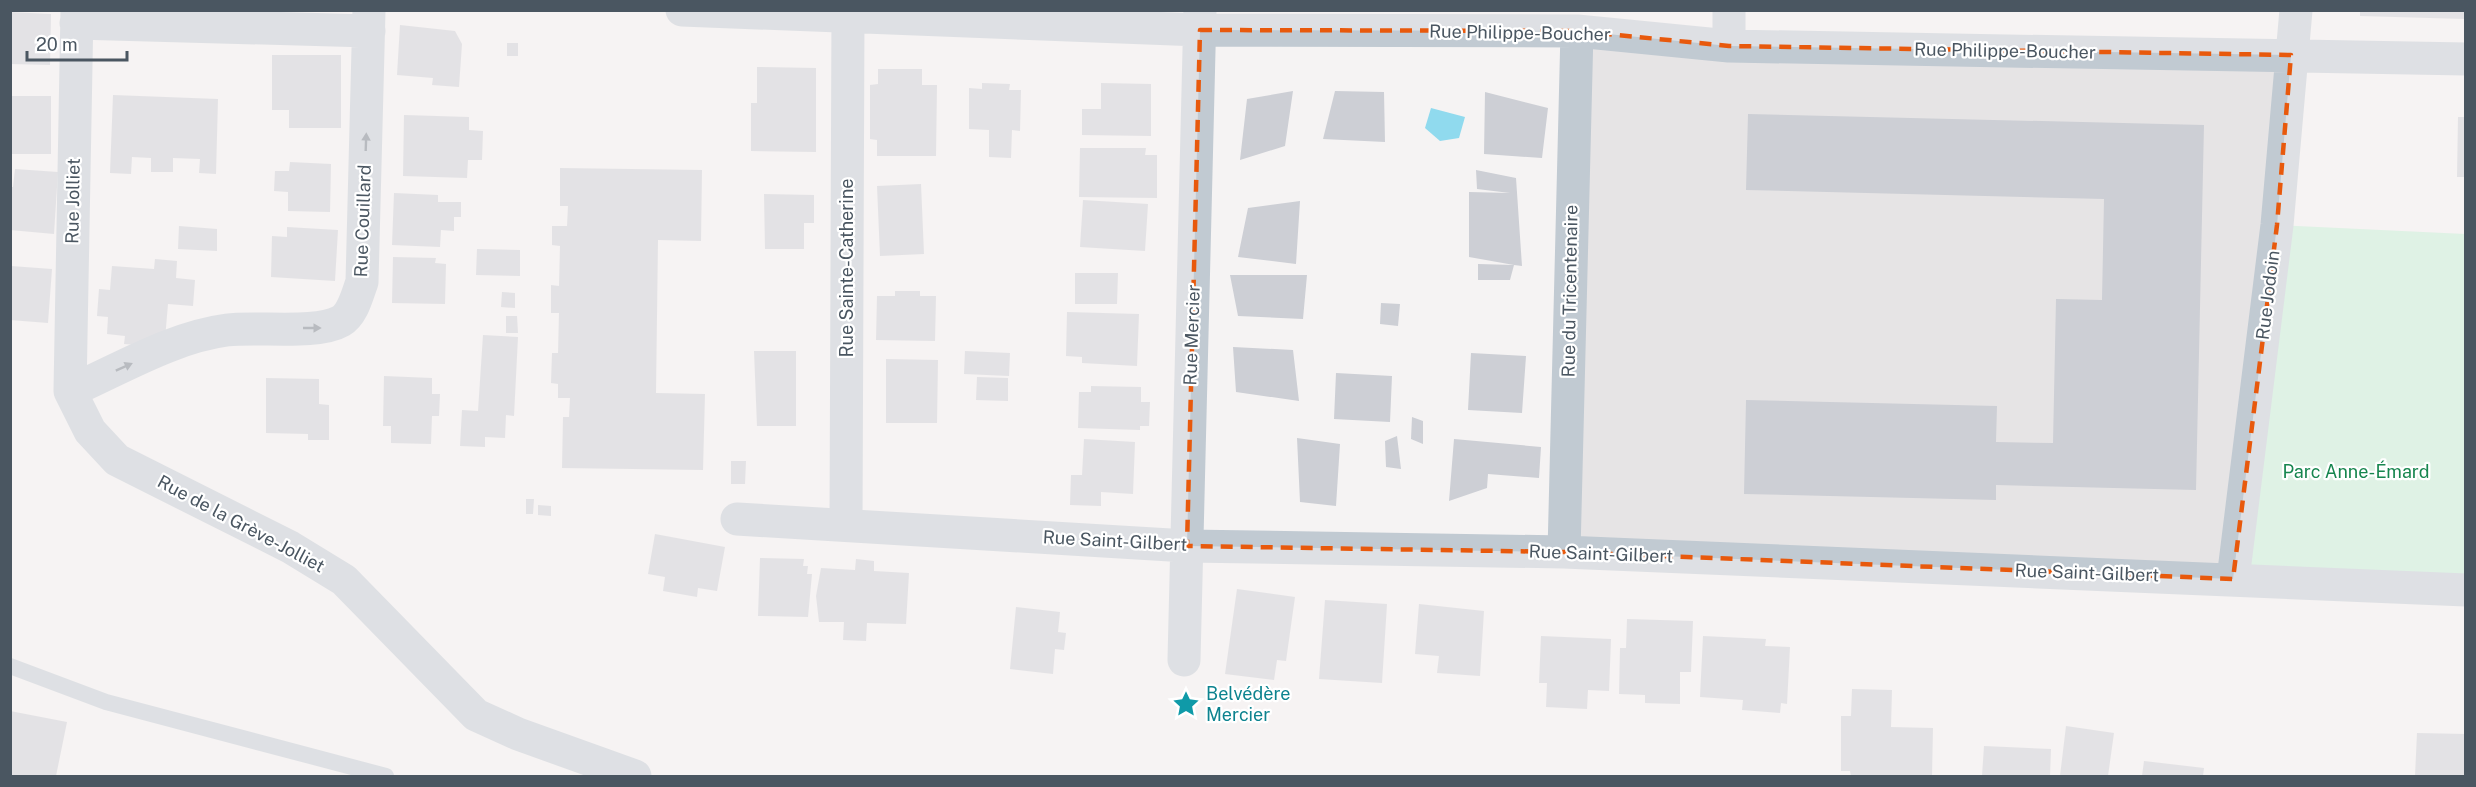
<svg xmlns="http://www.w3.org/2000/svg" width="2476" height="787" font-family="'Public Sans',sans-serif">
<rect width="100%" height="100%" fill="#f5f3f3"/>
<path fill="#e6e4e5" d="M1577 31 2291 55 2233 579 1564 552Z"/>
<path fill="#c3f1d5" d="M2277 225 2465 234V590L2233 579Z"/>
<path fill="#90daee" d="M1431 108 1465 117 1459 138 1440 141 1425 128Z"/>
<path fill="#cdcfd5" d="M2360 10H2466L2465 19 2360 16Z
M10 12 51 14 50 65 10 64Z
M400 25 455 31 462 44 459 87 432 85 433 78 397 75Z
M507 43H518V56H507Z
M272 55H341V128H289V110H272Z
M757 67 816 68V152L751 151V103H757Z
M878 69H922V85H937L936 156H877V140L870 139V85L878 84Z
M982 83 1010 84 1009 90H1021L1020 131 1012 130 1011 158 989 157V130L969 129V88L982 89Z
M1101 83 1151 84V136L1082 135V109H1101Z
M1293 91 1285 146 1240 160 1247 99Z
M1335 91 1384 92 1385 142 1323 139Z
M1485 92 1548 108 1542 158 1484 154Z
M113 95 218 99 216 174 199 173 200 159 173 158V172H151V158L132 157 131 174 110 173Z
M10 96H51V154H10Z
M1748 114 2204 125 2196 490 1996 485V500L1744 494 1746 400 1997 406 1996 442 2053 443 2056 299 2102 300 2104 199 1746 190Z
M404 115 469 117V130L483 131 482 160H468L467 178 403 176Z
M2458 117H2466V177H2457Z
M1080 148H1146L1145 155H1157V198L1079 197Z
M290 162 331 164 330 212 288 211V192L274 191 275 171H289Z
M560 168 702 170 701 241 658 240 656 393 705 394 703 470 562 468 563 417H569L570 398H558V384L551 383 552 353H558L559 313H551V285L559 286 560 246 552 245V226H567L568 206H560Z
M15 169 58 172 54 234 10 230V187H13Z
M1476 170 1516 178 1522 266 1514 265 1510 280H1478V264L1514 265 1469 257V192L1510 193 1477 189Z
M921 184 924 254 880 256 877 186Z
M394 193 438 195V202H461V217H454V231L441 230 440 247 392 245Z
M764 194 814 195V223H804V249H765Z
M1083 200 1148 204 1145 251 1080 247Z
M1300 201 1296 264 1238 257 1248 208Z
M179 226 217 229V251L178 249Z
M287 227 338 230 335 281 271 277 272 236 287 237Z
M477 249 520 250V276L476 275Z
M393 257 436 258 435 263 446 264 445 304 392 303Z
M155 259 177 261 176 278 195 280 193 306 168 304 165 339 149 346 124 344 125 336 107 334 108 317 97 316 99 289 110 290 112 266 154 269Z
M11 266 52 269 48 323 10 320Z
M1075 273H1118L1117 304H1075Z
M1230 275H1307L1303 319 1238 316Z
M895 291H920V296H936L935 341 876 340 877 296H895Z
M502 292 515 293V308L501 307Z
M1381 303 1400 304 1398 326 1380 324Z
M1067 312 1139 314 1137 366 1082 363V357L1066 356Z
M506 316H517L518 333H506Z
M483 335 518 337 514 416 506 415 505 438 485 437V447L460 446 462 410 478 411Z
M1233 347 1293 350 1299 401 1236 392Z
M754 351H796V426H757Z
M965 351 1010 353 1009 376 964 374Z
M1471 353 1526 356 1522 413 1468 410Z
M886 359 938 360 937 423H886Z
M1336 373 1392 376 1390 422 1334 419Z
M384 376 432 378V394H440L439 416H432L431 444 391 443V426H383Z
M977 377 1008 378V401L976 400Z
M266 378 319 379V404L329 405V440H308V434L266 433Z
M1091 386 1141 387V402H1150L1149 426H1140V430L1078 428 1079 392H1091Z
M1412 417 1423 421V444L1411 439Z
M1397 436 1401 469 1386 467 1385 441Z
M1297 438 1340 444 1336 506 1300 502Z
M1084 439 1135 442 1133 494 1101 492V506L1070 505 1071 475H1082Z
M1454 439 1541 447 1539 478 1488 474 1487 488 1449 501Z
M731 461H746L745 484H731Z
M526 499H534L533 514H526Z
M538 505 551 506V516L538 515Z
M655 534 725 547 717 591 698 588 697 597 663 591 665 577 648 574Z
M760 558 804 559 803 566H808L807 574H812L808 617 758 616Z
M856 559 874 561V571L909 573 906 624 867 623 866 641 843 640 844 622H819L816 596 821 568 855 570Z
M1237 589 1295 597 1286 661 1277 660 1274 680 1225 674Z
M1325 600 1387 604 1382 683 1319 679Z
M1419 604 1484 611 1480 676 1437 673 1439 656 1415 654Z
M1016 607 1060 612 1058 632 1066 633 1064 650 1055 649 1053 674 1010 669Z
M1627 619 1693 621 1691 672H1680V704L1645 703V695L1619 694 1620 648H1626Z
M1541 636 1611 639 1609 691 1588 690 1587 709 1546 707 1547 683H1539Z
M1703 636 1766 639 1765 646 1790 647 1787 704 1781 703 1780 713 1742 710 1743 700 1700 697Z
M1852 689 1892 690 1891 727 1933 728 1932 776H1851L1850 771H1841V716H1851Z
M10 711 67 722 56 776H10Z
M2066 726 2114 733 2108 776H2060Z
M2417 733 2466 734V776H2415Z
M1984 746 2051 749 2050 776H1982Z
M2144 761 2204 768 2203 776H2142Z"/>
<g fill="none" stroke-linecap="round" stroke-linejoin="round">
<path stroke="#c1cad2" stroke-width="16" d="M10 666 106 702 386 776"/>
<path stroke="#c1cad2" stroke-width="33" d="M77 10 70 391 90 431 117 460 290 547 344 580 476 715 518 734 635 776
M682 10 1200 30 1577 31 1729 46 2466 59
M76 23 369 31
M1729 46V10
M70 391C120 369 173 337 227 330 257 326 317 335 341 321 353 314 357 295 362 282L369 10
M737 519 1187 546 1564 552 2466 590
M846 525 848 10
M1564 552 1577 31
M2233 579 2277 225 2296 10
M1184 660 1200 10"/>
</g>
<defs><path id="oneway-solid" d="M-6-.8H1V-3.2L6.5 0L1 3.2V.8H-6Z" transform="scale(1.5)"/></defs>
<g fill="#6e7983">
<use href="#oneway-solid" transform="translate(366 142) rotate(-88)"/>
<use href="#oneway-solid" transform="translate(312 328)"/>
<use href="#oneway-solid" transform="translate(124 367) rotate(-24)"/>
</g>
<path d="M0 0H2476V787H0ZM1200 30 1577 31 1729 46 2291 55 2277 225 2233 579 1564 552 1187 546Z" fill="#f5f3f3" fill-opacity=".55" fill-rule="evenodd"/>
<path fill="none" stroke="#e8590c" stroke-width="4.5" stroke-dasharray="12 8" stroke-linejoin="round" d="M1200 30 1577 31 1729 46 2291 55 2277 225 2233 579 1564 552 1187 546Z"/>
<defs>
<symbol id="sight-bare" viewBox="-9 -9 18 18"><path d="M0-6L1.8-2.2L6-1.7L2.9 1.2L3.7 5.4L0 3.3L-3.7 5.4L-2.9 1.2L-6-1.7L-1.8-2.2Z" fill="#0f9aa8" stroke="#fff" stroke-width="2.5" paint-order="stroke"/></symbol>
</defs>
<g fill-rule="evenodd">
<use href="#sight-bare" x="1167" y="685" width="38" height="38"/>
</g>
<g text-anchor="middle" stroke-width="4.5" stroke-linejoin="round" paint-order="stroke">
<g font-size="18" fill="#4a5661" stroke="#fff">
<text transform="translate(1520 33) rotate(1)" y="6">Rue Philippe-Boucher</text>
<text transform="translate(2005 51) rotate(1)" y="6">Rue Philippe-Boucher</text>
<text transform="translate(73 201) rotate(-89)" y="6">Rue Jolliet</text>
<text transform="translate(363 221) rotate(-88)" y="6">Rue Couillard</text>
<text transform="translate(847 268) rotate(-90)" y="6">Rue Sainte-Catherine</text>
<text transform="translate(1570 291) rotate(-89)" y="6">Rue du Tricentenaire</text>
<text transform="translate(2268 295) rotate(-83)" y="6">Rue Jodoin</text>
<text transform="translate(1192 335) rotate(-88)" y="6">Rue Mercier</text>
<text transform="translate(241 524) rotate(28)" y="6">Rue de la Grève-Jolliet</text>
<text transform="translate(1115 541) rotate(3)" y="6">Rue Saint-Gilbert</text>
<text transform="translate(1601 554) rotate(2)" y="6">Rue Saint-Gilbert</text>
<text transform="translate(2087 573) rotate(2)" y="6">Rue Saint-Gilbert</text>
</g>
<g font-size="18" fill="#17864f" stroke="#fff">
<text x="2356" y="478">Parc Anne-Émard</text>
</g>
<g font-size="18" fill="#0d838f" stroke="#fff" text-anchor="start">
<text x="1206" y="700">Belvédère<tspan x="1206" dy="21">Mercier</tspan></text>
</g>
</g>
<rect width="2476" height="787" fill="none" stroke="#4a5661" stroke-width="24"/>
<path d="M27 51v9h100v-9" fill="none" stroke="#4a5661" stroke-width="3"/>
<text x="36" y="51" font-size="18" fill="#4a5661" stroke="#ffffff" stroke-width="4.5" paint-order="stroke">20 m</text>
</svg>
